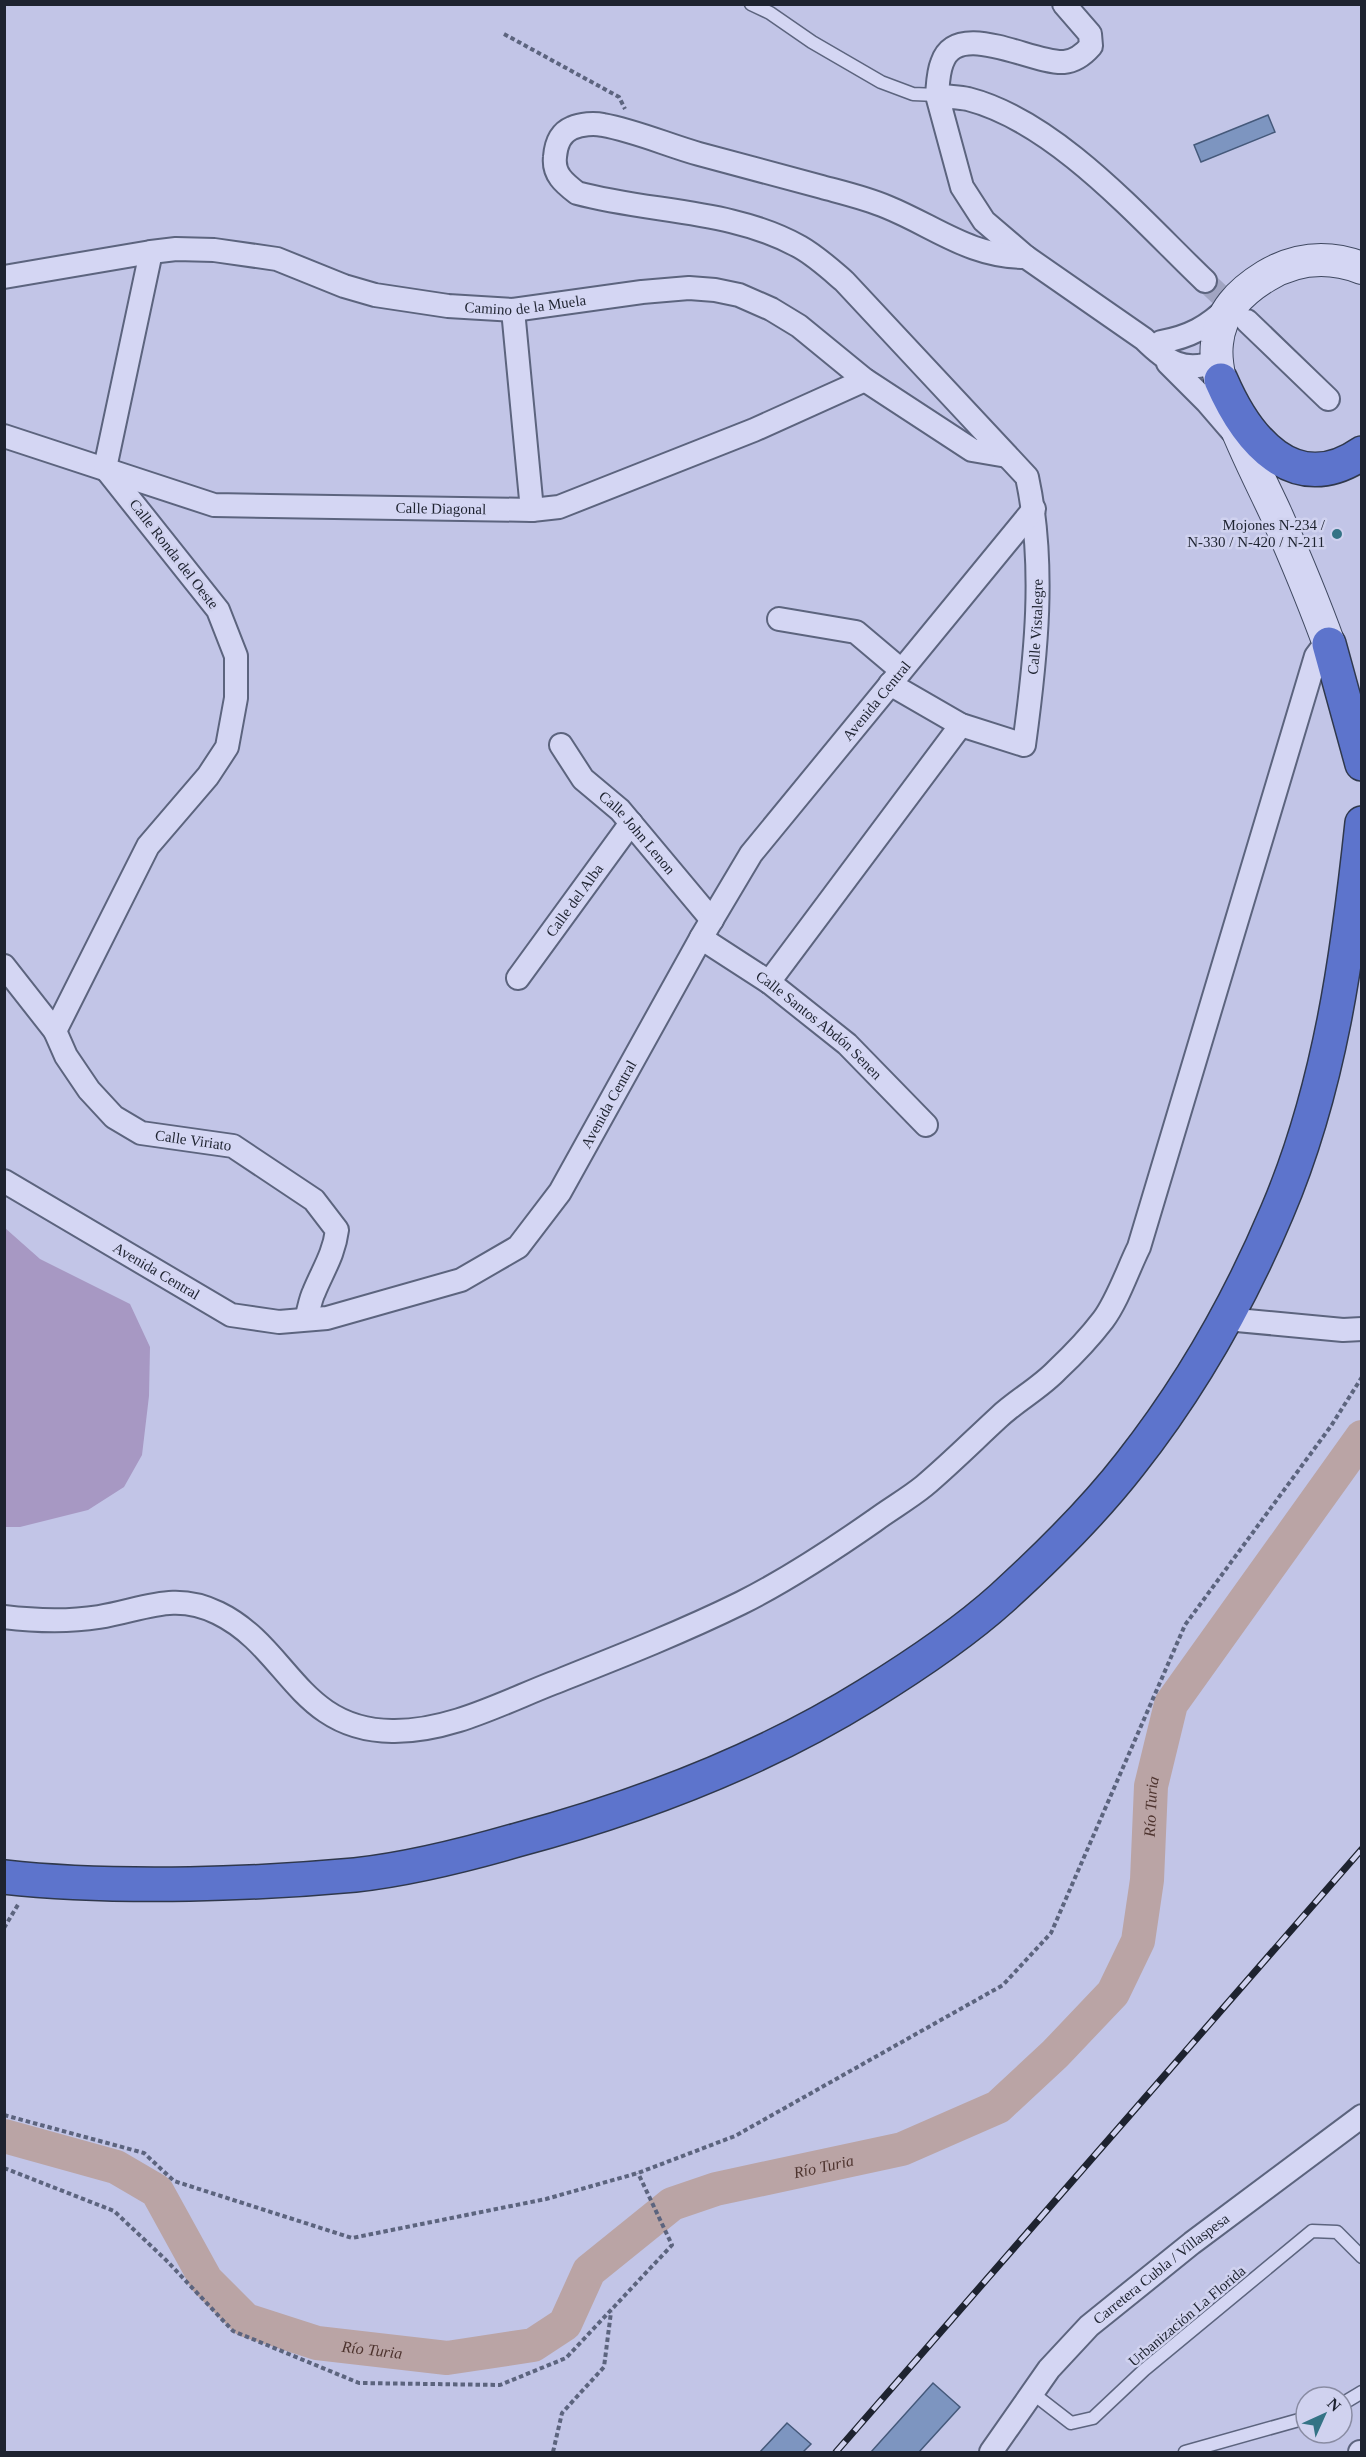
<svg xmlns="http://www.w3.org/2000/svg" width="1366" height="2457" font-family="Georgia,serif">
<rect width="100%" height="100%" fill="#c2c5e7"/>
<path fill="#a798c3" d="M5 1228 40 1259 130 1304 150 1347 149 1396 142 1455 124 1487 88 1510 20 1527H5Z"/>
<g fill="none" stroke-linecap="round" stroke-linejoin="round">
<path stroke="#baa4a5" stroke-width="34" id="s1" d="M4 2136 116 2167 157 2191 206 2280 246 2320 317 2343 447 2358 533 2345 565 2324 589 2271 672 2204 716 2189 902 2149 998 2107 1055 2054 1113 1993 1138 1941 1147 1880 1151 1786 1171 1704 1362 1437"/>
</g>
<path fill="#7d95c0" stroke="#45597a" stroke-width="1.5" d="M1268 115 1275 132 1201 162 1194 145Z
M933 2383 960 2407 919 2452H871Z
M787 2423 811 2444 803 2452H760Z"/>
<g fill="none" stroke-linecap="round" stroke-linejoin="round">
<path stroke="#a1a5c2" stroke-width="22" stroke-dasharray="22 11" stroke-linecap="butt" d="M1205 281 1241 315"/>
<defs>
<path id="lane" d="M751 4 770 13 812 42 881 82 913 94 937 95
M1031 2392 1071 2423 1093 2418 1144 2370 1312 2231 1337 2232 1362 2257
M1342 2404 1362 2392
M1185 2452 1306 2418"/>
<g id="street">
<path d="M937 95C938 85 938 73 942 63 957 18 1032 64 1064 62 1076 61 1084 54 1091 46L1090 34 1064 4"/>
<path id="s2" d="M4 277 151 252 176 249 214 250 277 259 344 286 375 295 448 306 513 310 642 292 689 288 715 290 739 295 771 309 799 326 865 380 972 450 1007 456"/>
<path d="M1205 281C1141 220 1057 122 968 99 958 97 947 97 937 95L962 187 984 221 1026 257 1144 339C1167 362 1183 373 1216 362"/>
<path d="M513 310 532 510"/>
<path d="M1247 321 1328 399"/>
<path d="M1161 342C1189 337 1208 327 1228 307"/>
<path d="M1168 363 1207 402 1232 431"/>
<path id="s3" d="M4 436 214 505 532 510 559 507 754 430 865 380"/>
<path d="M779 619 856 632 901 670"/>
<path id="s4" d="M890 684 961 725 1024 745C1036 657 1046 565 1027 477L844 281C830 269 816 256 800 247 732 209 651 213 577 193 564 183 553 174 555 157 556 144 560 133 572 128 581 124 594 123 603 125 636 131 667 145 699 154 740 165 781 176 822 187 844 193 866 198 887 207 936 227 970 257 1026 257"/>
<path id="s5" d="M561 745 583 779 620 810 712 920"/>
<path id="s6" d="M701 938 769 982 847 1044 926 1125"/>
<path id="s7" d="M4 966 55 1031 66 1056 89 1090 114 1117 141 1133 233 1146 314 1200 337 1230C334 1254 323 1270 314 1292 310 1300 309 1310 306 1319"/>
<path id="s8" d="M518 978 631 823"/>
<path d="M769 982 961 725"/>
<path d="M55 1031 148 846 208 776 227 747 236 698V656L218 610 105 468 151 252"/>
<path id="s9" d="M4 1181 231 1315 279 1322 327 1318 461 1280 518 1247 560 1192 701 938 751 854 1034 509"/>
<path d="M1226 1319 1343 1330 1362 1329"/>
<path d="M4 1617C37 1621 67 1622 99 1617 143 1610 174 1591 218 1613 288 1647 298 1730 392 1731 448 1732 502 1703 553 1683 616 1658 680 1633 741 1603 787 1580 831 1551 874 1521 890 1509 908 1499 924 1486 950 1464 974 1440 999 1417 1017 1400 1040 1388 1057 1370 1073 1355 1090 1337 1103 1320 1118 1300 1128 1269 1139 1247L1316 656 1322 648 1329 644"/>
<path id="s10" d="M991 2452 1049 2369 1089 2326 1192 2243 1362 2116"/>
<path d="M1360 2452H1362"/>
</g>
<path id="secondary" d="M1329 644C1313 600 1295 557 1276 514 1256 470 1211 389 1217 343 1220 312 1240 292 1266 276 1296 258 1328 255 1362 268"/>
<path id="highway" d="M1221 380C1246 438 1294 500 1362 453
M1329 644 1362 764
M4 1877C66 1884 128 1885 190 1884 245 1883 300 1880 355 1875 410 1869 465 1855 517 1840 640 1807 759 1762 867 1695 914 1666 961 1635 1002 1598 1047 1557 1092 1513 1130 1464 1190 1388 1239 1302 1277 1212 1330 1088 1348 955 1362 823"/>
</defs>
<use href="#lane" stroke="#5c647e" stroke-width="15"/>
<use href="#street" stroke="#5c647e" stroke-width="26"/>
<use href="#secondary" stroke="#3f4860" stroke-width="34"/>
<use href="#highway" stroke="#2f384c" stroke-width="36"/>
<path stroke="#5c647e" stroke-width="4" stroke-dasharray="4.5 3" stroke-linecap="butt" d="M504 34 619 97 625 109
M4 1928 19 1903
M4 2115 144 2153 174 2181 352 2238 546 2199 638 2173 735 2136 1003 1985 1051 1933 1185 1625 1331 1426 1362 1377
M4 2168 114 2211 166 2260 233 2331 359 2383 500 2385 566 2358 672 2245 638 2173
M553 2452 562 2413 604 2367 611 2312"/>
<use href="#lane" stroke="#d4d6f3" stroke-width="12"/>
<use href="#street" stroke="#d4d6f3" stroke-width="22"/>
<use href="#secondary" stroke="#d4d6f3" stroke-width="32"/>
<use href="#highway" stroke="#5d74cc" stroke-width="33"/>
<defs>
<path id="rail" d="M836 2452 1362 1849"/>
</defs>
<use href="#rail" stroke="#1e2330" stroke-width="7"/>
<use href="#rail" stroke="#d0d2ef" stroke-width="4.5" stroke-dasharray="14" stroke-linecap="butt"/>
</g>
<circle fill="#347385" stroke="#d0d2ef" stroke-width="2" cx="1337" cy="534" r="6"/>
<g text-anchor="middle" stroke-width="5" stroke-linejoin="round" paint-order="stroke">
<g font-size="15" fill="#1e2330" stroke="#d0d2ef">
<text dy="5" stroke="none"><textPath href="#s2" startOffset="532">Camino de la Muela</textPath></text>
<text dy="5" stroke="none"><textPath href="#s3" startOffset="448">Calle Diagonal</textPath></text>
<text transform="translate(174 554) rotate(52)" y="5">Calle Ronda del Oeste</text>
<text dy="5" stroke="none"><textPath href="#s4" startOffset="267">Calle Vistalegre</textPath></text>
<text dy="5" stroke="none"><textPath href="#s9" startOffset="1221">Avenida Central</textPath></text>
<text dy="5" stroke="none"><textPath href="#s5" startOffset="117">Calle John Lenon</textPath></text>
<text dy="5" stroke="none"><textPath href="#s8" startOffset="96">Calle del Alba</textPath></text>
<text dy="5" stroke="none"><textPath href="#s6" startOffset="147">Calle Santos Abdón Senen</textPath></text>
<text dy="5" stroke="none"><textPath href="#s9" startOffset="735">Avenida Central</textPath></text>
<text dy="5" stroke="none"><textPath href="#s7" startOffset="272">Calle Viriato</textPath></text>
<text dy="5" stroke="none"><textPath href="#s9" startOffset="177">Avenida Central</textPath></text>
<text dy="5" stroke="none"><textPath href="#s10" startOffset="252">Carretera Cubla / Villaspesa</textPath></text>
<text transform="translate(1187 2316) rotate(-40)" y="5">Urbanización La Florida</text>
</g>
<g font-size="15" fill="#1e2330" stroke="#d0d2ef" text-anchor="end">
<text x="1325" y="530">Mojones N-234 /<tspan x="1325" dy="17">N-330 / N-420 / N-211</tspan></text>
</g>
<g font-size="16" font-style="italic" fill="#4e342f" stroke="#d0d2ef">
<text dy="6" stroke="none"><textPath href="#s1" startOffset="1514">Río Turia</textPath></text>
<text dy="6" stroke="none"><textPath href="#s1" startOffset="974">Río Turia</textPath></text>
<text dy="6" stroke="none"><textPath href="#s1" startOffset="452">Río Turia</textPath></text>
</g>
</g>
<rect width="1366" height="2457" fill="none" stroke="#1e2330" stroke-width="12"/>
<g transform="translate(1324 2415) rotate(45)"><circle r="28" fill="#d0d2ef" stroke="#898ca3" stroke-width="1.5"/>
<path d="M0-4.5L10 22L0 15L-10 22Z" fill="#347385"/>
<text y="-9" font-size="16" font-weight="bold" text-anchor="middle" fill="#1e2330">N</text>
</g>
</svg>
